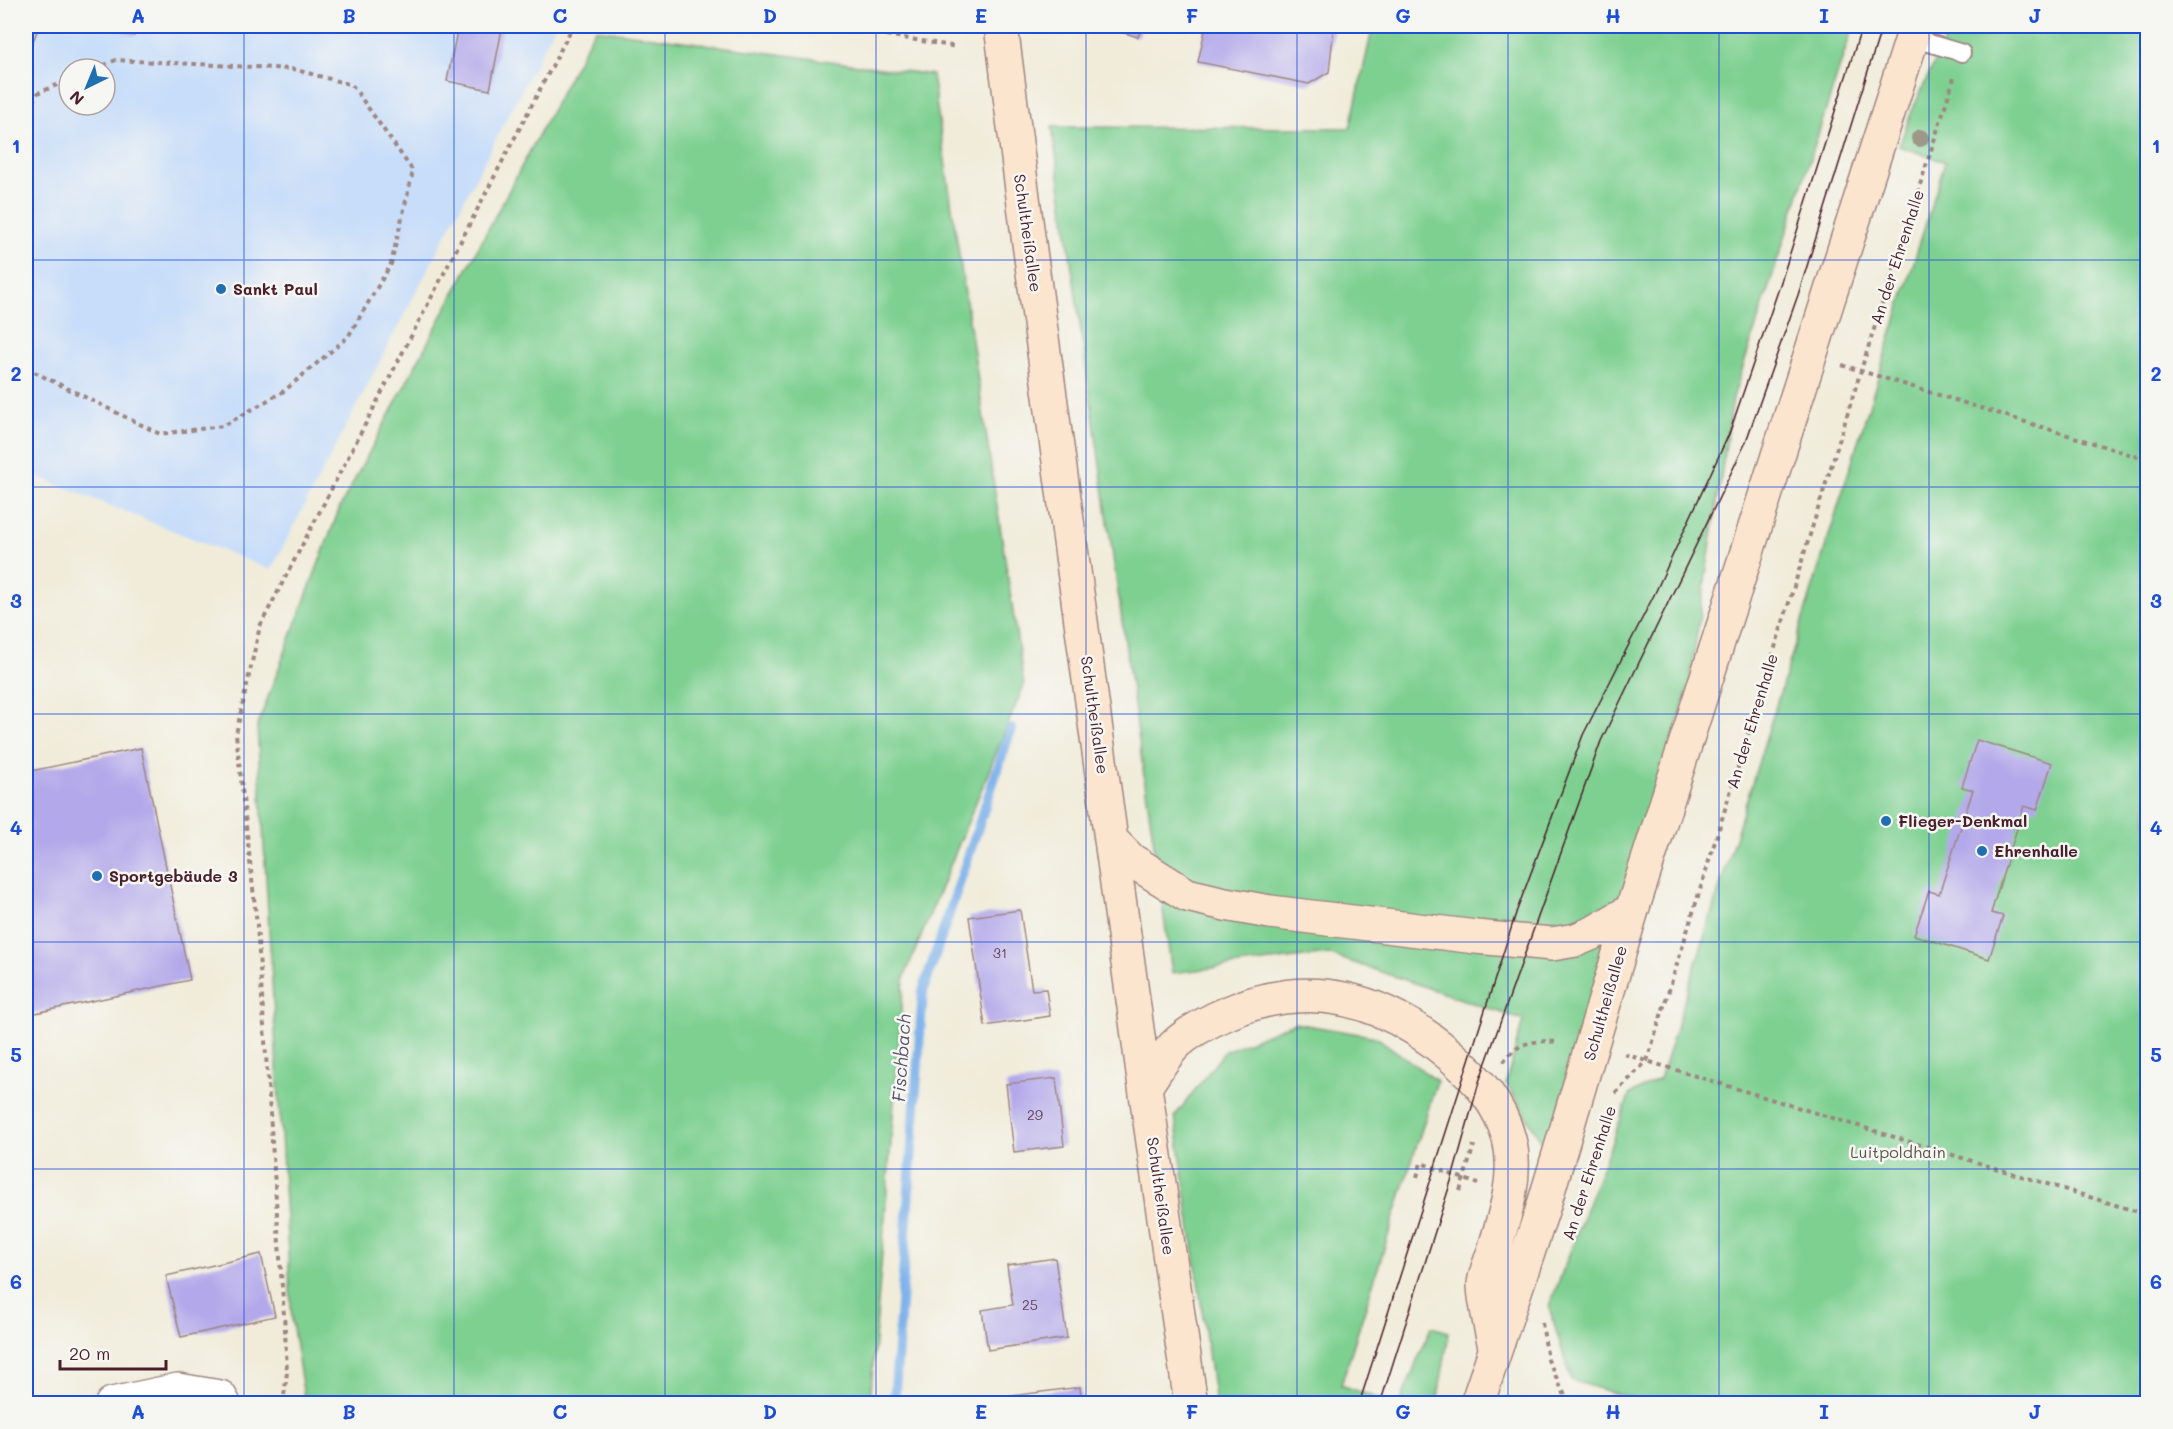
<svg xmlns="http://www.w3.org/2000/svg" width="2173" height="1429" font-family="Mali,sans-serif">
<rect width="100%" height="100%" fill="#f6f6f2"/>
<filter id="ink" filterUnits="userSpaceOnUse"><feTurbulence type="fractalNoise" baseFrequency=".0167" numOctaves="2"/><feDisplacementMap in="SourceGraphic" scale="12" xChannelSelector="R" yChannelSelector="G"/><feConvolveMatrix kernelMatrix="1 2 1 2 8 2 1 2 1" color-interpolation-filters="sRGB"/></filter>
<filter id="wash" filterUnits="userSpaceOnUse"><feTurbulence type="fractalNoise" baseFrequency=".008" numOctaves="4" result="noise"/><feDisplacementMap in="SourceGraphic" scale="24" xChannelSelector="R" yChannelSelector="G"/><feGaussianBlur stdDeviation="1.35" result="paint"/><feColorMatrix in="noise" values="0 0 0 0 0 0 0 0 0 0 0 0 0 0 0 0 0 1.4 0 .05"/><feComposite in="paint" operator="in"/></filter>
<g filter="url(#wash)">
<rect width="100%" height="100%" fill="#f1ecda"/>
<path fill="#c7ddf9" fill-rule="evenodd" d="M26 26H555L271 570 26 472ZM69 69H105V105H69Z"/>
<path fill="#7ed091" stroke="#64785e" stroke-width="1.5" d="M1373 26H1853L1733 398 1689 686 1546 1149 1506 1083 1523 1020 1328 954 1172 973 1052 127 1350 128Z
M1951 26H2147V1403H1646L1571 1380 1549 1307 1630 1094 1660 1079 1945 162 1899 146 1911 113Z
M595 29 932 75 1024 685 904 978 870 1403H305L292 1322 257 726 340 507Z
M1294 1023 1376 1037 1437 1081 1341 1385 1391 1403H1215L1175 1116 1225 1051Z
M1431 1327 1449 1332 1437 1403H1400Z"/>
<g fill="none" stroke-linecap="round" stroke-linejoin="round">
<path stroke="#7cb1ea" stroke-width="10" d="M894 1404 923 991 1011 729"/>
</g>
<g id="blocks">
<path fill="#b3a9ea" d="M26 26H39L26 60Z
M109 26H138L134 36Z
M458 26H486L502 29 490 90 447 81Z
M1102 26H1142L1138 37Z
M1206 26H1334L1329 72 1309 84 1198 62Z
M1977 740 2052 763 2037 810 2024 806 1991 913 2003 916 1989 959 1914 935 1929 891 1939 894 1973 790 1962 787Z
M141 748 190 980 26 1015V772Z
M1020 910 1032 990 1046 989 1050 1016 985 1026 969 917Z
M1056 1078 1064 1146 1014 1152 1006 1084Z
M261 1254 275 1316 181 1337 166 1276Z
M1055 1258 1067 1338 988 1350 982 1310 1013 1305 1007 1265Z
M1080 1387 1082 1404H982L981 1400Z"/>
</g>
</g>
<g filter="url(#ink)">
<use href="#blocks" fill-opacity="0" stroke="#9e8682" stroke-width="1.5"/>
<g fill="none" stroke-linecap="round" stroke-linejoin="round">
<defs>
<path id="service" d="M1912 38 1962 53"/>
<path id="minor" d="M112 1404 178 1390 220 1397 224 1404"/>
<path id="secondary" d="M1001 26 1028 236 1145 1087 1191 1404
M1113 842 1131 860 1187 895 1225 904 1270 912 1476 937 1552 944 1576 940 1595 932 1632 910
M1145 1087C1154 1073 1163 1058 1174 1046 1189 1031 1209 1021 1228 1013 1310 977 1384 998 1450 1055 1477 1078 1500 1104 1509 1139 1519 1176 1504 1218 1493 1254 1490 1263 1485 1274 1484 1284 1483 1296 1492 1333 1495 1347
M1477 1404 1543 1208 1632 910 1916 26"/>
</defs>
<use href="#service" stroke="#9e8682" stroke-width="20"/>
<use href="#minor" stroke="#9e8682" stroke-width="36"/>
<use href="#secondary" stroke="#9e8682" stroke-width="36"/>
<path stroke="#9e8682" stroke-width="4" stroke-dasharray="4.5 4.5" stroke-linecap="butt" d="M833 26 957 47
M26 119 38 93 69 80
M1842 365 2148 460
M26 368 160 434 223 426 284 391 348 337 391 264 413 171 352 85 293 69 116 60 95 69
M1624 1054 2148 1215
M1504 1062C1517 1041 1536 1040 1558 1042
M1615 1093 1647 1061 1861 370 1954 78
M1417 1177 1421 1163 1478 1184
M1460 1191 1474 1145
M26 1269 34 1267
M1542 1323 1548 1360 1569 1404
M283 1404 287 1372 285 1330 257 925 236 734 260 626 573 26
M2138 1404 2148 1373"/>
<use href="#service" stroke="#fff" stroke-width="16"/>
<use href="#minor" stroke="#fff" stroke-width="33"/>
<use href="#secondary" stroke="#fbe5cf" stroke-width="33"/>
<path stroke="#4a1f2b" stroke-width="1.5" d="M1359 1404 1517 910 1583 735 1655 593 1729 434 1779 288 1862 26
M1380 1404 1453 1175 1479 1082 1601 741 1745 444 1798 295 1882 26"/>
</g>
<circle fill="#9e988b" cx="1920" cy="138" r="9"/>
</g>
<path fill="none" stroke="#1d4ed8" stroke-width="1.5" stroke-opacity="0.55" d="M244 26V1404M454 26V1404M665 26V1404M876 26V1404M1086 26V1404M1297 26V1404M1508 26V1404M1719 26V1404M1929 26V1404M26 260H2148M26 487H2148M26 714H2148M26 942H2148M26 1169H2148"/>
<g fill="#1f6fb2" stroke="#f6f6f2" stroke-width="2">
<circle cx="221" cy="289" r="6"/>
<circle cx="1886" cy="821" r="6"/>
<circle cx="1982" cy="851" r="6"/>
<circle cx="97" cy="876" r="6"/>
</g>
<g text-anchor="middle" stroke-width="5" stroke-linejoin="round" paint-order="stroke">
<g font-size="14" fill="#64425b">
<text x="1000" y="958">31</text>
<text x="1035" y="1120">29</text>
<text x="1030" y="1310">25</text>
</g>
<g font-size="16" fill="#4a1f2b" stroke="#f6f6f2">
<text transform="translate(1028 233) rotate(82)" y="6">Schultheißallee</text>
<text transform="translate(1897 257) rotate(-72)" y="6">An der Ehrenhalle</text>
<text transform="translate(1095 715) rotate(82)" y="6">Schultheißallee</text>
<text transform="translate(1752 721) rotate(-73)" y="6">An der Ehrenhalle</text>
<text transform="translate(1605 1003) rotate(-74)" y="6">Schultheißallee</text>
<text transform="translate(1589 1173) rotate(-72)" y="6">An der Ehrenhalle</text>
<text transform="translate(1161 1196) rotate(82)" y="6">Schultheißallee</text>
</g>
<g font-size="16" font-weight="bold" fill="#4a1f2b" stroke="#f6f6f2" text-anchor="start">
<text x="233" y="295">Sankt Paul</text>
<text x="1898" y="827">Flieger-Denkmal</text>
<text x="1994" y="857">Ehrenhalle</text>
<text x="109" y="882">Sportgebäude 3</text>
</g>
<g font-size="16" fill="#5a544a" stroke="#f6f6f2">
<text x="1898" y="1158">Luitpoldhain</text>
</g>
<g font-size="18" font-style="italic" fill="#5c526e" stroke="#f6f6f2">
<text transform="translate(902 1058) rotate(-86)" y="6">Fischbach</text>
</g>
</g>
<rect width="2173" height="1429" fill="none" stroke="#f6f6f2" stroke-width="66"/>
<g transform="translate(87 87) rotate(223)"><circle r="28" fill="#f6f6f2" stroke="#b1a0a2" stroke-width="1.5"/>
<path d="M0-4.5L10 22L0 15L-10 22Z" fill="#1f6fb2"/>
<text y="-9" font-size="16" font-weight="bold" text-anchor="middle" fill="#4a1f2b">N</text>
</g>
<path d="M60 1360v9h106v-9" fill="none" stroke="#4a1f2b" stroke-width="3"/>
<text x="69" y="1360" font-size="18" fill="#4a1f2b" stroke="#f6f6f2" stroke-width="4.5" paint-order="stroke">20 m</text>
<rect x="33" y="33" width="2107" height="1363" fill="none" stroke="#1d4ed8" stroke-width="2"/>
<g font-size="20" text-anchor="middle" font-weight="bold" fill="#1d4ed8">
<text x="138" y="23">A</text>
<text x="349" y="23">B</text>
<text x="560" y="23">C</text>
<text x="770" y="23">D</text>
<text x="981" y="23">E</text>
<text x="1192" y="23">F</text>
<text x="1403" y="23">G</text>
<text x="1613" y="23">H</text>
<text x="1824" y="23">I</text>
<text x="2035" y="23">J</text>
<text x="16" y="153">1</text>
<text x="2156" y="153">1</text>
<text x="16" y="381">2</text>
<text x="2156" y="381">2</text>
<text x="16" y="608">3</text>
<text x="2156" y="608">3</text>
<text x="16" y="835">4</text>
<text x="2156" y="835">4</text>
<text x="16" y="1062">5</text>
<text x="2156" y="1062">5</text>
<text x="16" y="1289">6</text>
<text x="2156" y="1289">6</text>
<text x="138" y="1419">A</text>
<text x="349" y="1419">B</text>
<text x="560" y="1419">C</text>
<text x="770" y="1419">D</text>
<text x="981" y="1419">E</text>
<text x="1192" y="1419">F</text>
<text x="1403" y="1419">G</text>
<text x="1613" y="1419">H</text>
<text x="1824" y="1419">I</text>
<text x="2035" y="1419">J</text>
</g>
</svg>
